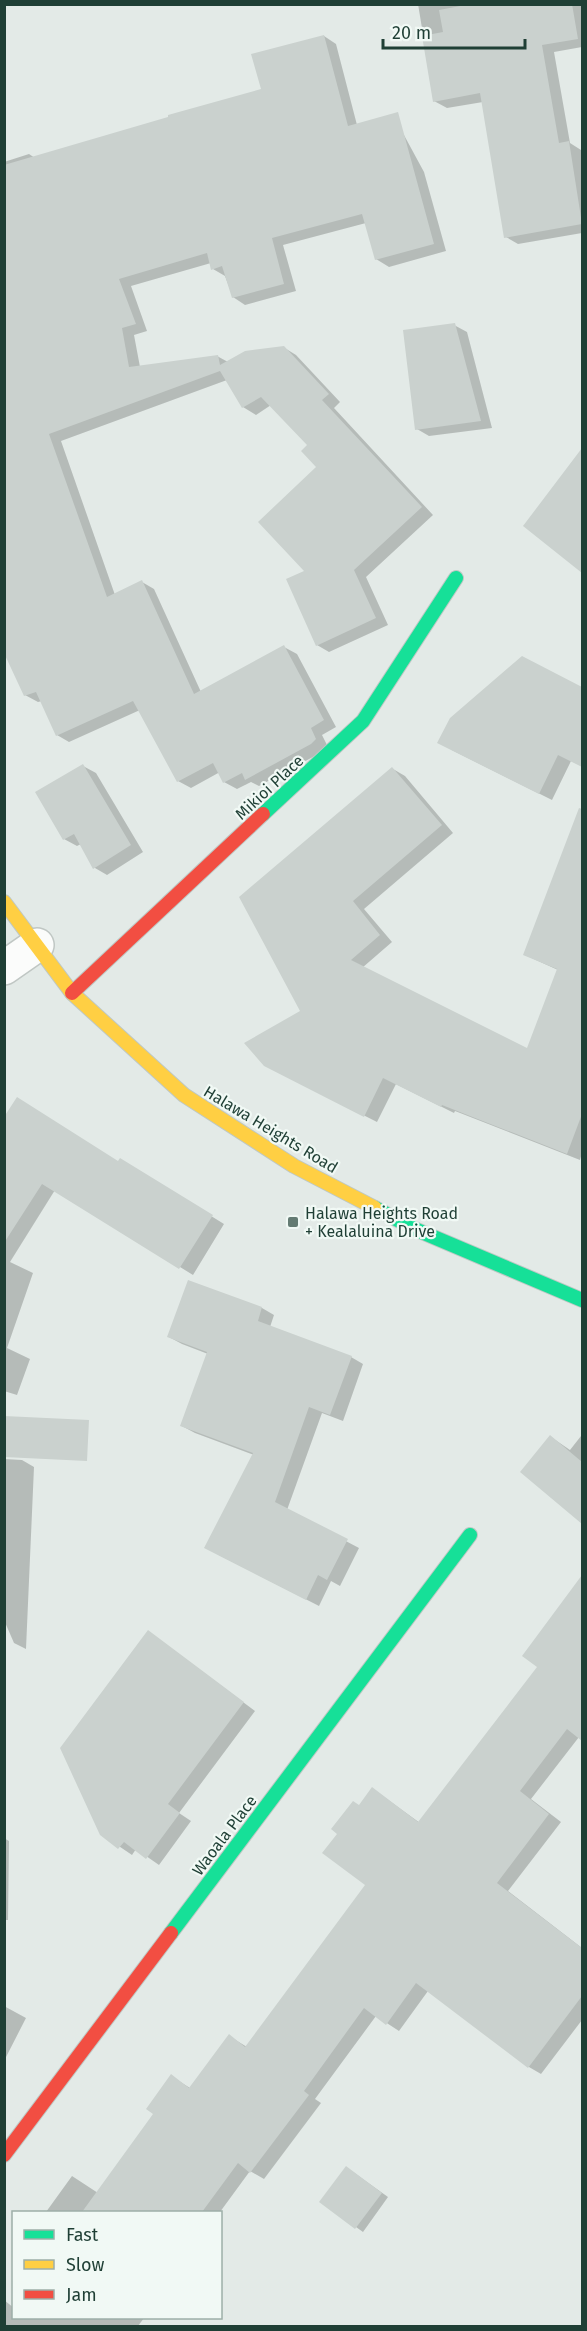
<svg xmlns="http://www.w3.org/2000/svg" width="587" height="2331" font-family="'Fira Sans',sans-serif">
<rect width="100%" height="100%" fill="#e3eae7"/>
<path fill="#0003" d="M418 4H582V47L554 52 570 143 581 150 582 159V233L518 244 506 237 483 102 447 108 434 101Z
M324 36 336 44 357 125 398 124 424 172 446 251 389 267 376 259 366 223 283 245 296 291 245 305 233 297 225 276 213 269 211 263 131 286 147 331 134 335 140 367 217 356 228 362 283 347 296 355 340 402 334 408 433 515 366 577 388 625 329 652 317 645 307 571 318 468 309 445 271 405 256 415 243 407 227 380 61 441 115 595 142 582 154 589 201 692 284 647 297 654 336 727 322 735 328 747 324 751 259 786 251 782 237 789 224 782 220 772 191 788 178 781 140 710 69 742 57 735 42 701 38 702 25 695 4 623V162L29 154 35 158 262 90Z
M454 325 467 332 492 428 429 436 417 429Z
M580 478 582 480V571L525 526Z
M522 658 582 688V766L571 761 552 800 452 750Z
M83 766 96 773 143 852 107 875 95 868 81 844 77 846 64 839Z
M393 769 405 776 453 833 364 909 392 942 362 968 528 1050 558 970 525 955 556 873 582 883V1153L580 1160 455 1111 454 1113 396 1084 377 1122 278 1072Z
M4 1120 132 1167 224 1224 193 1275 55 1190 10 1262 33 1273 7 1348 30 1359 17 1395 4 1391Z
M189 1282 262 1308 274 1315 270 1327 351 1357 363 1364 343 1421 322 1413 287 1510 359 1548 340 1586 331 1581 319 1606 219 1555 254 1455 195 1433 182 1426 208 1354 182 1344 169 1337Z
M581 1436H582V1522L522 1472 551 1437 570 1450Z
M4 1459 22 1460 34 1467 26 1649 14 1643 4 1620Z
M582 1577V1739L579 1737 531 1799 561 1822 508 1891 582 1948V2020L541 2074 529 2067 428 1991 399 2031 376 2016 315 2099 321 2103 264 2179 250 2171 220 2212H46L72 2176 98 2193 155 2113 171 2076 190 2088 229 2036 247 2047 367 1885 360 1807 373 1789 420 1823 539 1667 524 1656Z
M149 1632 255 1711 179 1813 191 1821 159 1865 136 1849 132 1855 101 1834Z
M4 1838 9 1841 8 1920H4Z
M4 2006 26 2018 4 2061Z
M353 2172 388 2197 363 2232 321 2202Z
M4 2300 14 2308V2318H144L138 2326H4Z"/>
<path fill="#cad1ce" d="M471 4H572L578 39 542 45 559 143 569 141 582 224 504 238 480 93 433 102 422 36 443 32 439 10Z
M324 35 348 126 398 112 434 244 375 260 362 214 272 238 284 284 232 298 222 266 211 270 207 253 119 279 136 324 122 328 129 367 218 355 220 365 245 351 284 346 329 394 322 400 422 507 354 570 376 618 316 646 286 579 304 571 258 522 316 467 301 451 307 445 261 397 242 408 220 371 49 434 107 597 142 580 194 694 284 645 324 720 311 728 316 739 311 744 245 780 242 773 223 783 213 763 177 782 133 701 56 736 36 692 24 696 4 653V165L168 117V115L261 89 251 54Z
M455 323 481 421 415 430 403 330Z
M582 448V573L523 526Z
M522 656 582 687V767L558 755 539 794 437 743 450 718Z
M83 764 131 845 93 869 74 834 63 840 35 792Z
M392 767 442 825 353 901 380 935 351 960 527 1048 557 969 523 955 579 808 582 809V1114L567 1154 442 1105 441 1107 383 1078 364 1117 264 1066 244 1043 300 1011 239 897Z
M17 1097 118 1161 120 1158 213 1215 179 1269 42 1184 4 1243V1117Z
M188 1280 262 1307 258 1321 352 1356 330 1415 309 1407 275 1502 348 1539 327 1580 318 1575 306 1600 204 1548 253 1453 180 1426 207 1352 167 1337Z
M4 1416 89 1420 87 1461 4 1457Z
M550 1435 582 1462V1524L520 1472Z
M582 1575V1741L567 1729 520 1791 549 1814 497 1883 582 1948V1996L528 2068 416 1983 386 2025 364 2008 304 2091 309 2095 250 2173 238 2163 202 2212H82L153 2114 146 2109 171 2074 189 2088 229 2034 245 2047 365 1885 322 1853 337 1834 331 1829 353 1801 359 1805 372 1787 418 1822 537 1667 522 1656Z
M148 1630 244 1702 168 1804 180 1813 146 1859 124 1842 118 1849 100 1835 60 1748Z
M346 2166 382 2193 355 2229 319 2202Z"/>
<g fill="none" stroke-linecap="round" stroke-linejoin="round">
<defs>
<path id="street" d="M4 968 37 945"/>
<path id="fast" d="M263 814 363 721 456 578
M375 1208 417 1230 582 1300
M171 1933 470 1535"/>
<path id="slow" d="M4 902 72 993 184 1095 294 1166 375 1208"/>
<path id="jam" d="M72 993 263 814
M4 2155 171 1933"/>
</defs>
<use href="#street" stroke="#c0c7c4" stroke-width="36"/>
<use href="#fast" stroke="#bec8c4" stroke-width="16"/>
<use href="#slow" stroke="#bec8c4" stroke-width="16"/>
<use href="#jam" stroke="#bec8c4" stroke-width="16"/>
<use href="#street" stroke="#fbfcfb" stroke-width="33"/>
<use href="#fast" stroke="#16e098" stroke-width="14"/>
<use href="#slow" stroke="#ffcf43" stroke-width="14"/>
<use href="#jam" stroke="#f24e42" stroke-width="14"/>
</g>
<rect fill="#647b73" stroke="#f1f9f5" stroke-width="2" x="287" y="1216" width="12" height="12" rx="3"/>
<g text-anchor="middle" stroke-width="4.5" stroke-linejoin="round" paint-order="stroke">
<g font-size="16" fill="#1f3f35" stroke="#f1f9f5">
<text transform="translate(269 787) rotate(-43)" y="6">Mikioi Place</text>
<text transform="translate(271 1129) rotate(31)" y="6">Halawa Heights Road</text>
<text transform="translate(224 1835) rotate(-53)" y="6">Waoala Place</text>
</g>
<g font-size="16" fill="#1f3f35" stroke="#f1f9f5" text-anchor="start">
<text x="305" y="1219">Halawa Heights Road<tspan x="305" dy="18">+ Kealaluina Drive</tspan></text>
</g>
</g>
<rect width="587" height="2331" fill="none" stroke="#1f3f35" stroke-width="12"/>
<rect x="12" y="2211" width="210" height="108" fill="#f1f9f5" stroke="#9dafa8" stroke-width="1.5"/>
<rect x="24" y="2230" width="30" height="9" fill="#16e098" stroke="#9dafa8" stroke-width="1.5"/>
<text x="66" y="2241" font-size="18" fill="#1f3f35">Fast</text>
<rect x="24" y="2260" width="30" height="9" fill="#ffcf43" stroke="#9dafa8" stroke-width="1.5"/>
<text x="66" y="2271" font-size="18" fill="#1f3f35">Slow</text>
<rect x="24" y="2290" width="30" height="9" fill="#f24e42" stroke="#9dafa8" stroke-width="1.5"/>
<text x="66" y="2301" font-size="18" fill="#1f3f35">Jam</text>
<path d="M383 39v9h142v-9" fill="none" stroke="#1f3f35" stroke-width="3"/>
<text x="392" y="39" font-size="18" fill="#1f3f35" stroke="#f1f9f5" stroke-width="4.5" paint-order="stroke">20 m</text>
</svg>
